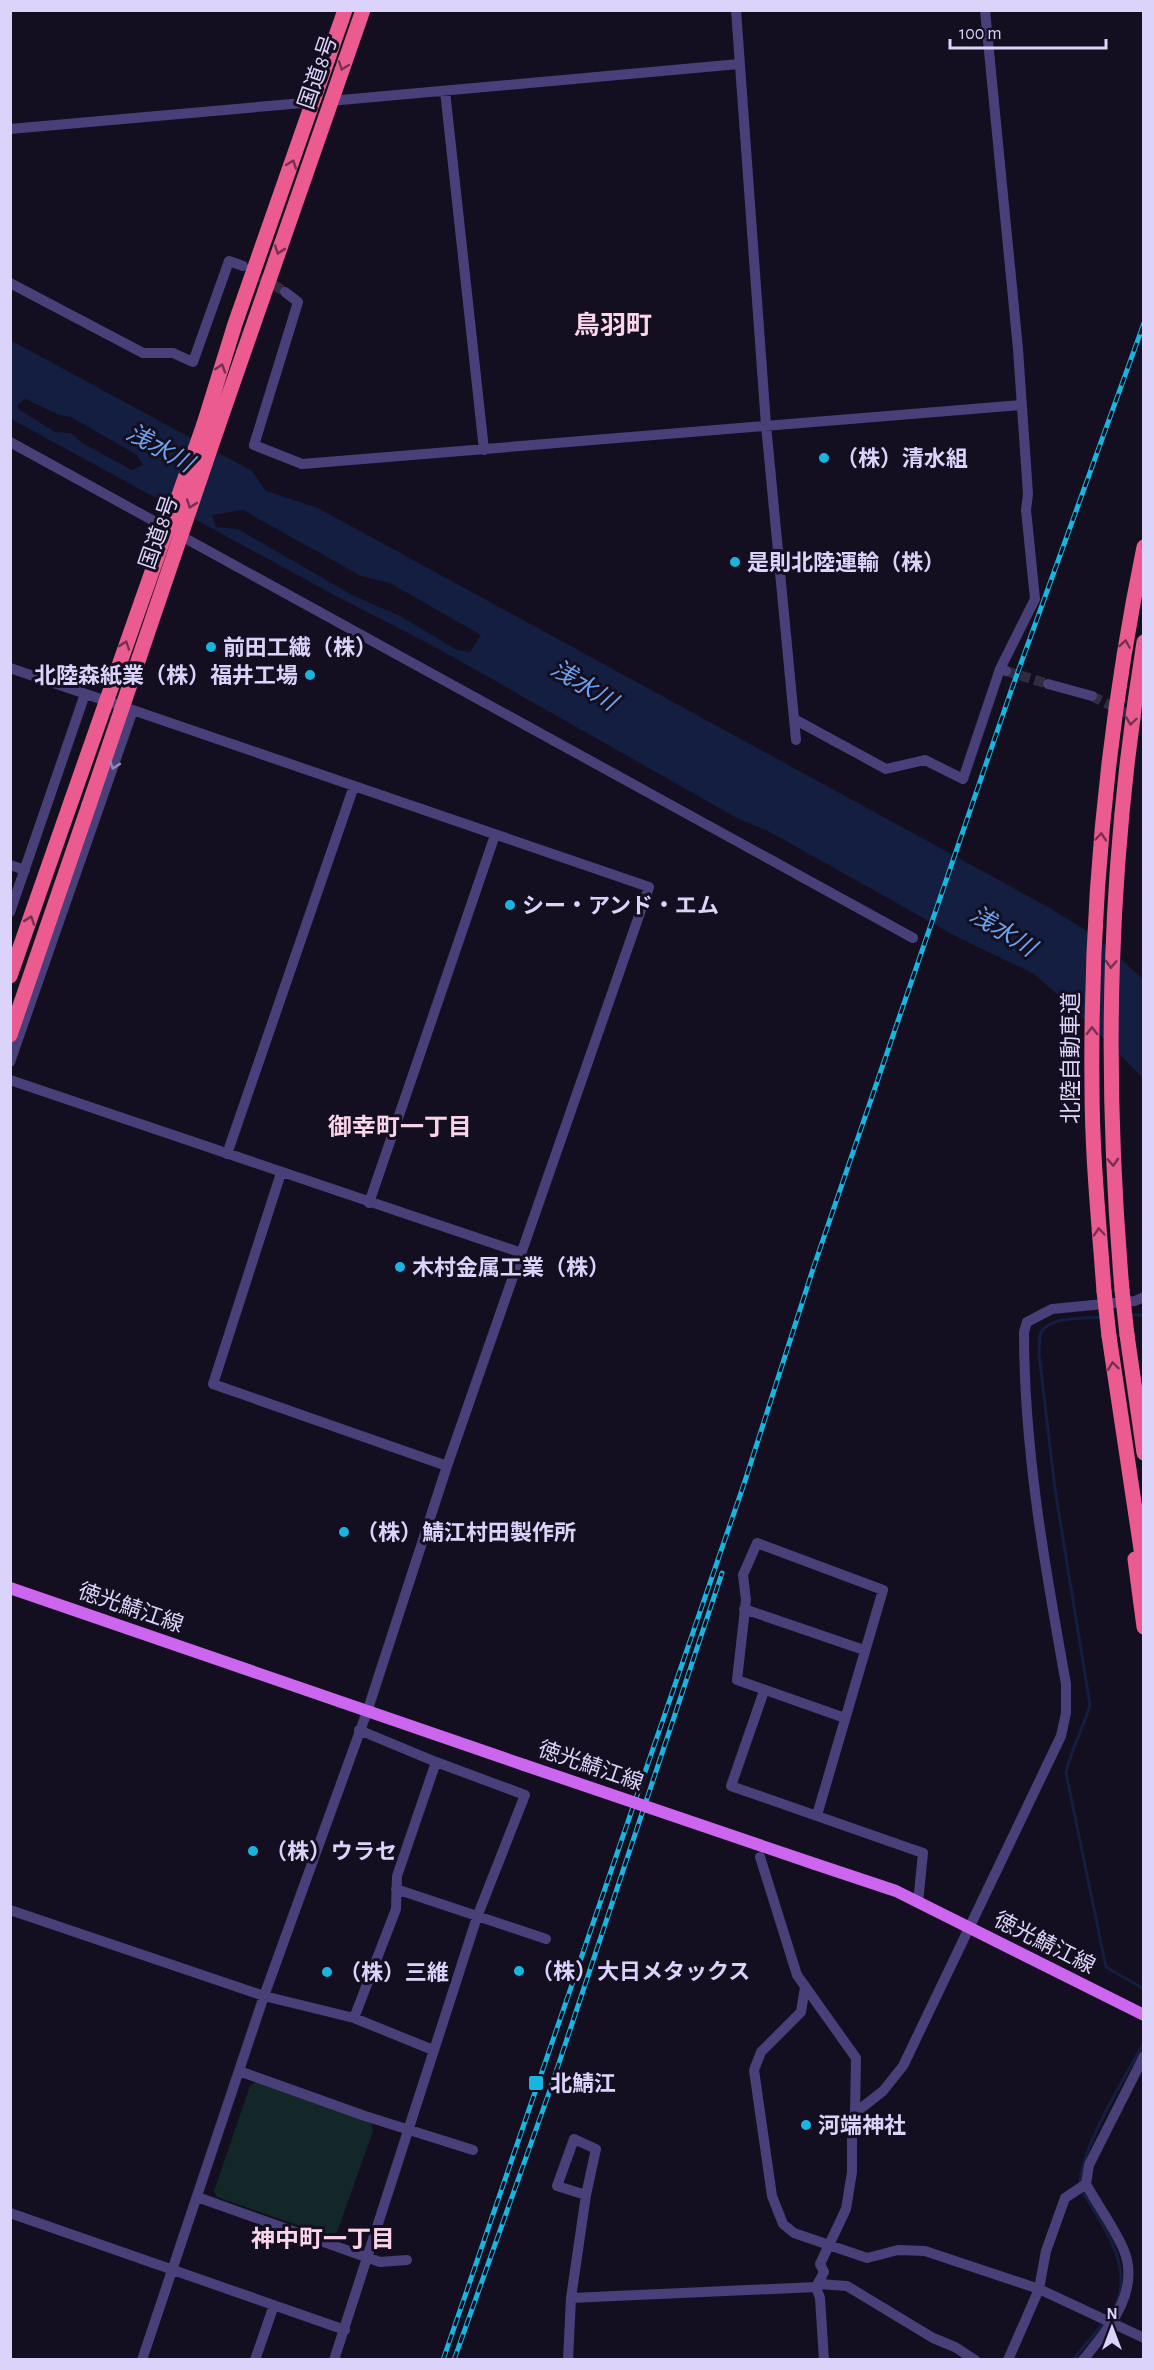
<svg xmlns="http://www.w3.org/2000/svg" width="1154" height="2370" font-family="'Alegreya Sans','Noto Sans JP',sans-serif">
<rect width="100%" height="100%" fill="#140f20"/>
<path fill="#132729" d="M257 2081 371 2121 373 2131 336 2235 331 2237 217 2197 214 2191 250 2086Z"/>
<path fill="#131e40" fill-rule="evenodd" d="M10 340 252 471 266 491 318 508 1048 907 1095 936 1143 979V1078L1077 1012 1034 974 959 938 770 832 737 818 437 648 336 596 11 419ZM26 399 59 415 71 417 137 455 143 465 132 470 82 443 71 433 55 432 18 409V404ZM243 510 361 576 390 583 481 635 470 652 457 650 400 616 352 595 238 529 216 527 212 515Z"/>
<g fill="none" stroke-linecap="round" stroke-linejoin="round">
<path stroke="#131e40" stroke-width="3" d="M1130 1315H1144
M1102 1317C1086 1319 1046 1315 1040 1335 1039 1341 1040 1348 1039 1354L1055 1489 1090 1705C1083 1729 1071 1749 1066 1773L1106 1967 1144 1989
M1080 2185C1079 2151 1126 2076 1144 2042
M1073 2360C1086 2342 1104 2326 1114 2308 1136 2268 1102 2224 1082 2191"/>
<path stroke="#322c41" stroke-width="10" stroke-dasharray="10 5" stroke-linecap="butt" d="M248 269 285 292
M1006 671 1048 684
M1092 696 1144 722"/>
<path stroke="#494079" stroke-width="10" d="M736 10 766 425 796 740
M985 10 1018 349 1028 494 1026 510 1035 599 1000 669 1006 671
M445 91 484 450
M330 101 739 64
M10 129 314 102
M10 283 143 353H173L193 362 229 261 243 266
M285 292 298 302 254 445 302 464 1021 405
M10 442 913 938
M10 668 649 887 447 1466 368 1709 264 1996 142 2360
M1048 684 1092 696
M794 719 886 769 925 760 963 779 1000 669
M10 865 25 870
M10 912 85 694
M10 1062 133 710
M10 1080 522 1253
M227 1154 354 786
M281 1173 213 1384 447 1466
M369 1203 495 835
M744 1609 864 1650
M764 1691 731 1786 923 1853 918 1903
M817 1815 883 1590 757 1543 743 1575 746 1600 737 1680 845 1718
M760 1857 797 1975 856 2058 855 2113
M396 1889 546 1939
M10 1910 264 1996 354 2018 433 2050
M805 1987 801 2012 761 2052 754 2070 772 2196 783 2224 794 2233 867 2258 898 2250 925 2251 1039 2289 1144 2338
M354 2018 396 1909 397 1876 436 1762
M239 2071 365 2116 473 2150
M197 2197 380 2262 407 2260
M10 2213 345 2330
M819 2284 847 2286 933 2338 955 2347 975 2360
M816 2287 820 2298 824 2360
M571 2298 816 2287 824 2272 820 2264 846 2209 852 2172V2121L855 2113 883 2091 903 2066 1061 1736 1066 1713V1684C1045 1567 1024 1451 1024 1332L1027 1322 1052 1309 1135 1301 1144 1297
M255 2360 274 2305
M334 2360 477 1917 525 1795 436 1762 359 1730
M568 2360 571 2298 586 2195 557 2186 574 2139 596 2149 586 2195
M1008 2360 1039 2289 1046 2251 1065 2198 1086 2184 1089 2165 1144 2056
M1083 2360C1108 2329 1142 2291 1123 2248 1113 2226 1098 2206 1086 2184"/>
<path stroke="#c6e" stroke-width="12" d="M10 1588 524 1765
M815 1864 896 1891 1144 2015"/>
<path stroke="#ec5b8f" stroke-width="15" d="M204 424 235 324 345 10
M217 429 363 10
M10 976 72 799
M10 1035 89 805
M1122 1290C1103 1067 1108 863 1144 642
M1104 1291C1099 1223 1092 1155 1092 1087 1090 905 1107 726 1144 547
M1127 1335 1144 1453
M1109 1336 1144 1569
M1135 1559 1144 1627"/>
<defs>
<path id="rail" d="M443 2360 745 1481 813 1269 1011 691 1144 323
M454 2360 550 2090 722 1573"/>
</defs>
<use href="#rail" stroke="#19b4e0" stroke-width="5"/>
<use href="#rail" stroke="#140f20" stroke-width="3" stroke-dasharray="9" stroke-linecap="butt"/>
<path stroke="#c6e" stroke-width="12" d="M524 1765 815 1864"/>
<path stroke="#ec5b8f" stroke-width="15" d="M72 799 204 424
M89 805 217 429
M1122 1290 1127 1335
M1104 1291 1109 1336"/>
</g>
<defs><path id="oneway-chevron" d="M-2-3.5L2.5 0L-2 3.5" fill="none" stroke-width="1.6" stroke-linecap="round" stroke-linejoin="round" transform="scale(1.5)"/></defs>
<g stroke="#753152">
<use href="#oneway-chevron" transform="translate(343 66) rotate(110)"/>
<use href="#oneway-chevron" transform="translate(292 164) rotate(-70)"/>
<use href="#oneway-chevron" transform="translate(279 250) rotate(109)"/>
<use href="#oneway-chevron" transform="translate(221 368) rotate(-72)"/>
<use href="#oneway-chevron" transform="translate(191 504) rotate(109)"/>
<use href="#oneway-chevron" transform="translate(1125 644) rotate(-81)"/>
<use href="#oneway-chevron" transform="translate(125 645) rotate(-71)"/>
<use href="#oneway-chevron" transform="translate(1131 721) rotate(98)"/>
<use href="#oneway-chevron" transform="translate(1101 837) rotate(-85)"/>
<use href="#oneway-chevron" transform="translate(30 920) rotate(-71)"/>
<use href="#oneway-chevron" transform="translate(1111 964) rotate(92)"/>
<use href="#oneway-chevron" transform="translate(1092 1031) rotate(-90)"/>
<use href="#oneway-chevron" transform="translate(1113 1162) rotate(87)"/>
<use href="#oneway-chevron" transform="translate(1099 1232) rotate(-95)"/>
<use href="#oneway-chevron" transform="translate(1113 1366) rotate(-97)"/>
</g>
<use stroke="#928aba" href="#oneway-chevron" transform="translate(114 765) rotate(109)"/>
<g fill="#19b4e0" stroke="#140f20" stroke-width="2">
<circle cx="824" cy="458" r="6"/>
<circle cx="735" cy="562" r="6"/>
<circle cx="211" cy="647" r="6"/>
<circle cx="310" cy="675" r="6"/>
<circle cx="510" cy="905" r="6"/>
<circle cx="400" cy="1267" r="6"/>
<circle cx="344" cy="1532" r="6"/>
<circle cx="253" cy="1851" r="6"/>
<circle cx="519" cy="1971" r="6"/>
<circle cx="327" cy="1972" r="6"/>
<rect x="528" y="2075" width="16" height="16" rx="3"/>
<circle cx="806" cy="2125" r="6"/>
</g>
<g text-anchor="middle" stroke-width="6" stroke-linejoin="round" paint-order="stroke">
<g font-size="22" fill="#dcd3fa" stroke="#140f20">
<text transform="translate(317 72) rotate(-71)" y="8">国道8号</text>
<text transform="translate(158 532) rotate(-71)" y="8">国道8号</text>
<text transform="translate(1070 1058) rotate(-90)" y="8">北陸自動車道</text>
<text transform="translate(131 1607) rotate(19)" y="8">徳光鯖江線</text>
<text transform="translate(591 1765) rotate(19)" y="8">徳光鯖江線</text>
<text transform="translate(1045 1942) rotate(27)" y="8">徳光鯖江線</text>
</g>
<g font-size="22" font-weight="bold" fill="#dcd3fa" stroke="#140f20" text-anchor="start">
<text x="836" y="466">（株）清水組</text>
<text x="747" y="570">是則北陸運輸（株）</text>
<text x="223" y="655">前田工繊（株）</text>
<text x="298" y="683" text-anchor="end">北陸森紙業（株）福井工場</text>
<text x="522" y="913">シー・アンド・エム</text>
<text x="412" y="1275">木村金属工業（株）</text>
<text x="356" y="1540">（株）鯖江村田製作所</text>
<text x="265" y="1859">（株）ウラセ</text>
<text x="531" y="1979">（株）大日メタックス</text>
<text x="339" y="1980">（株）三維</text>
<text x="550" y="2091">北鯖江</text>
<text x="818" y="2133">河端神社</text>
</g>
<g font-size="24" font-style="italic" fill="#6da2ee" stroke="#140f20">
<text transform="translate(160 448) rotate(29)" y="8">浅水川</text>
<text transform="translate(584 685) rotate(32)" y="8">浅水川</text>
<text transform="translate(1003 931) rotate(32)" y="8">浅水川</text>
</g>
<g font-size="24" font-weight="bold" fill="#fad5e8" stroke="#140f20">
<text x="400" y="1135">御幸町一丁目</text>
<text x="323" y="2247">神中町一丁目</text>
</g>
<g font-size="26" font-weight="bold" fill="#fad5e8" stroke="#140f20">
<text x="613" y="334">鳥羽町</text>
</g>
</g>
<rect width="1154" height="2370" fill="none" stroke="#dcd3fa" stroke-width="24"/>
<g transform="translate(1112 2328)" stroke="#140f20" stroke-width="4.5" paint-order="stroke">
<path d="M0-4.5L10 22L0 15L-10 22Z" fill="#dcd3fa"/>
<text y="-9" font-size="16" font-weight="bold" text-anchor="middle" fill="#dcd3fa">N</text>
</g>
<path d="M950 39v9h156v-9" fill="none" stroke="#dcd3fa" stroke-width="3"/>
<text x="959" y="39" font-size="18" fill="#dcd3fa" stroke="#140f20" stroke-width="4.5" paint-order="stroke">100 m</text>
</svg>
